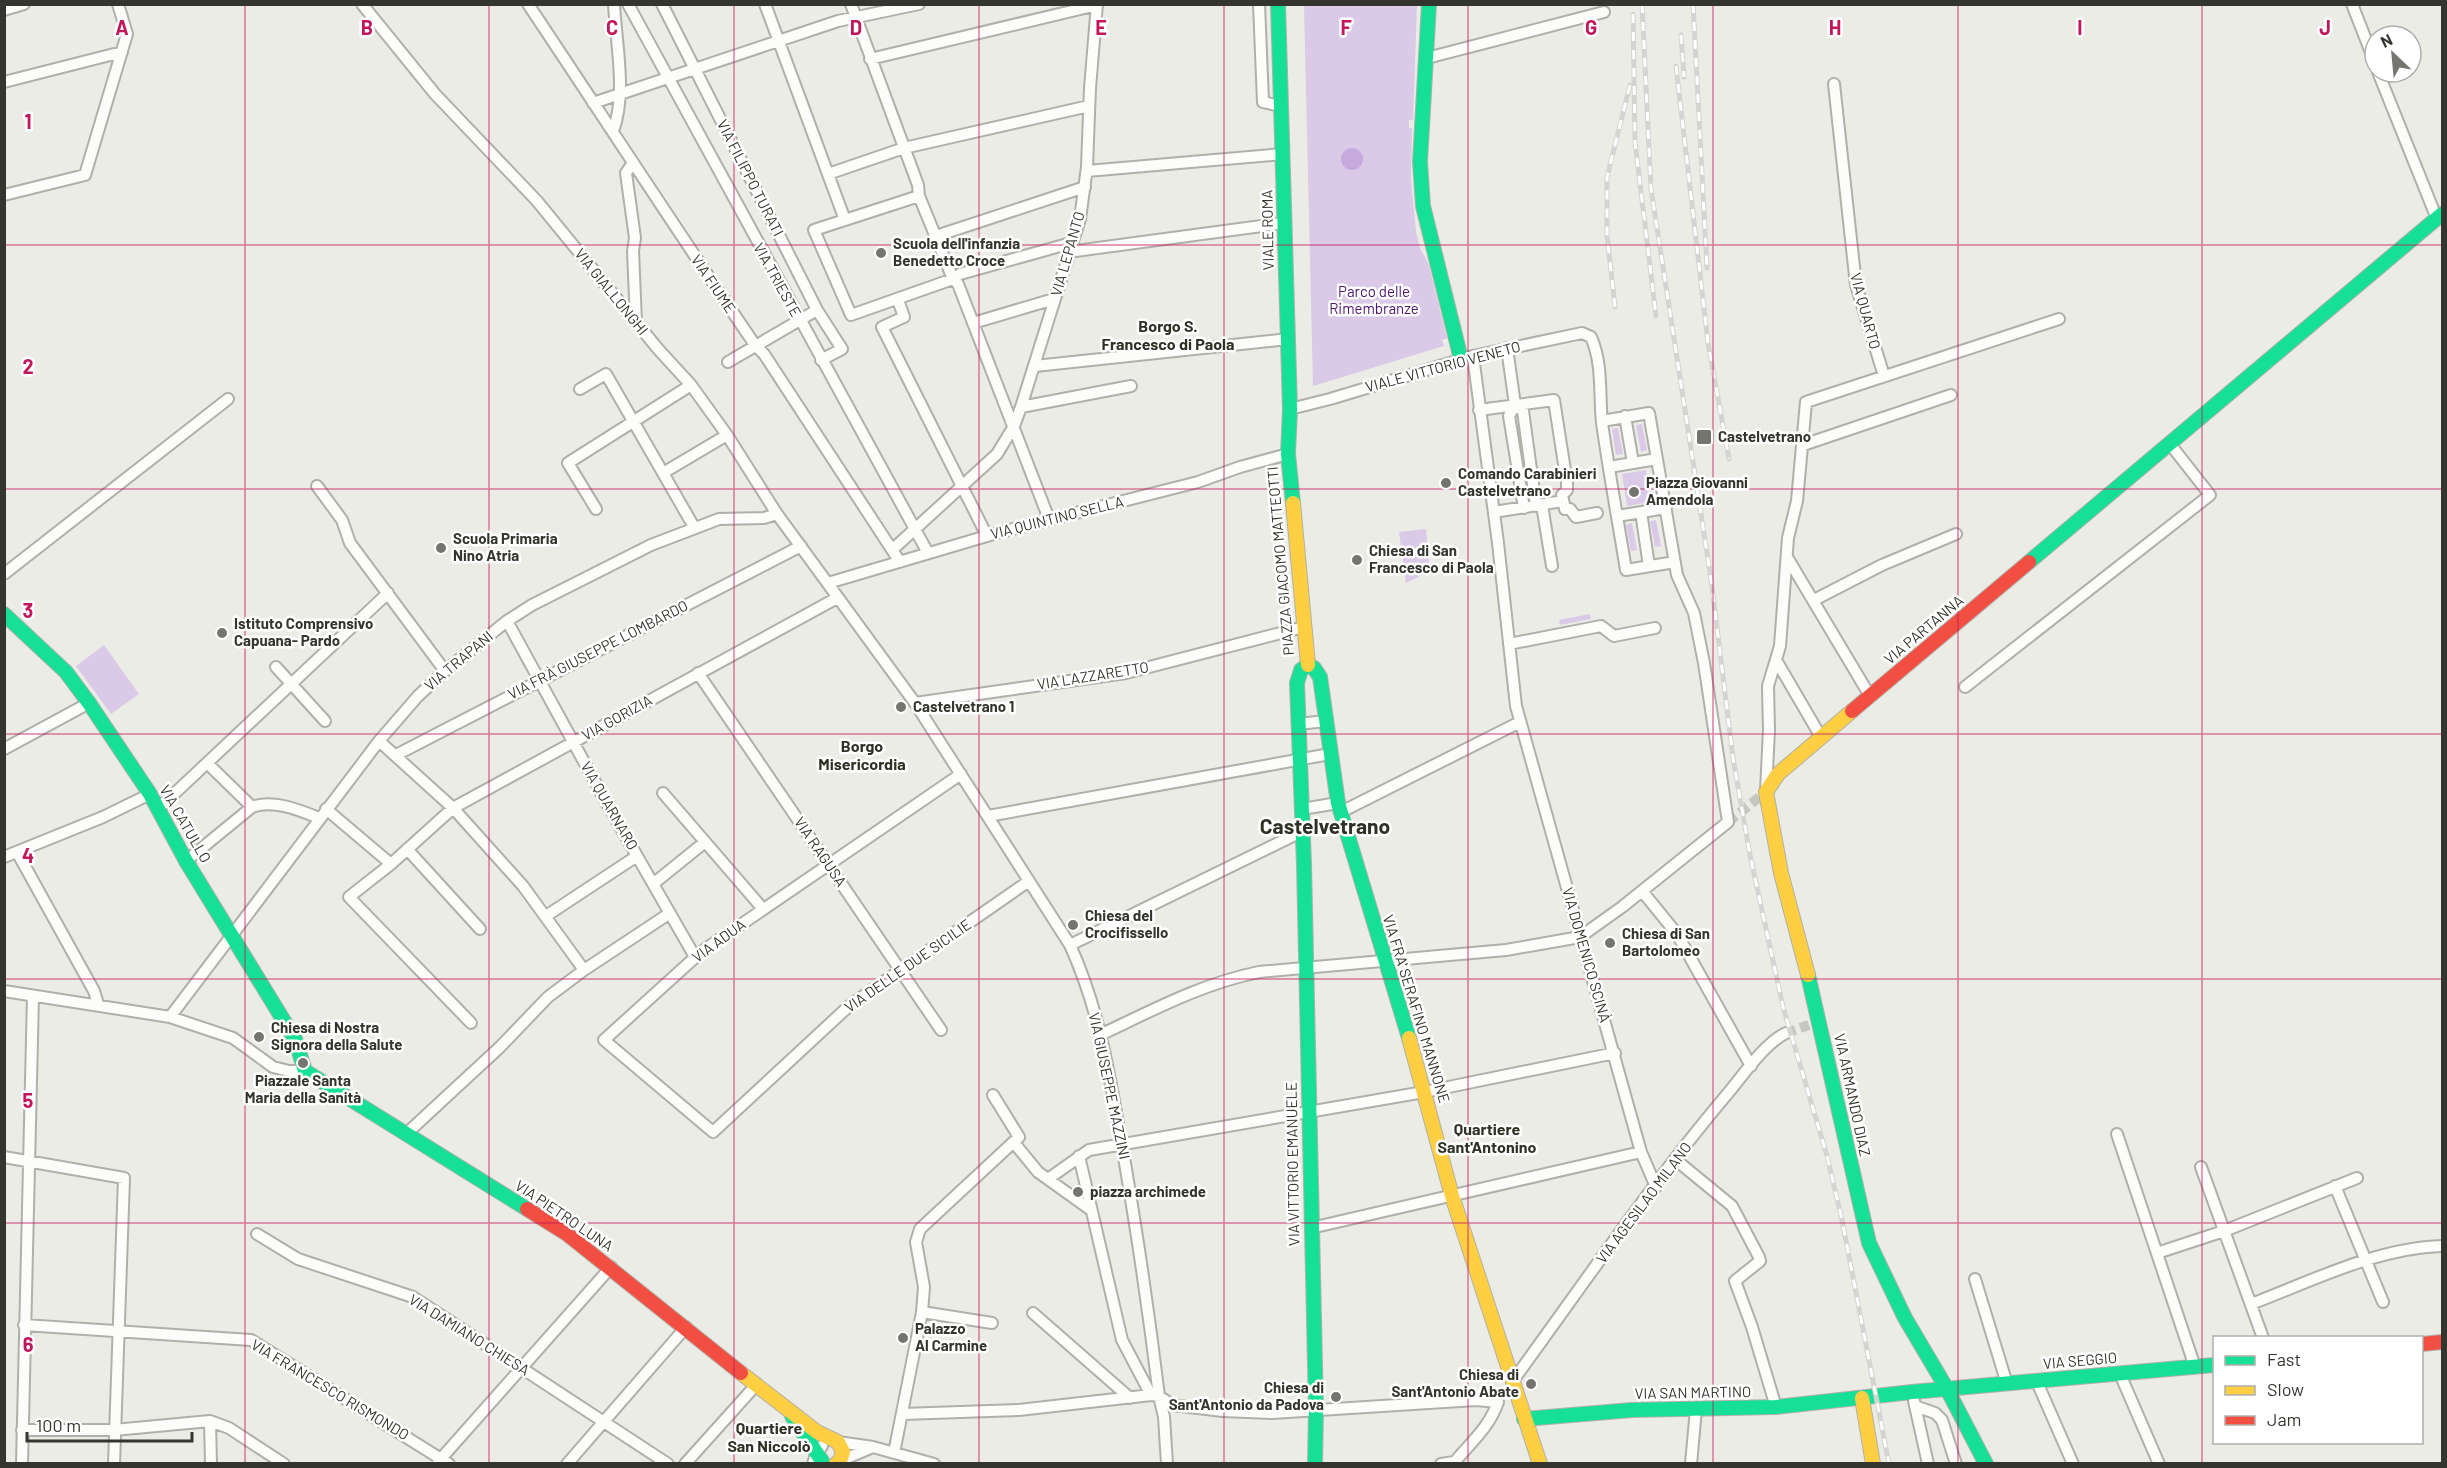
<svg xmlns="http://www.w3.org/2000/svg" width="2447" height="1468" font-family="Barlow,sans-serif">
<rect width="100%" height="100%" fill="#ecece6"/>
<path fill="#dac9e7" d="M1304 5H1417L1413 120H1409V128H1412L1411 179 1416 232 1420 248 1429 265 1447 338 1442 340 1444 346 1313 386Z
M1642 424 1647 450 1641 452 1636 425Z
M1618 428 1623 454 1616 455 1612 429Z
M1646 470 1651 502 1627 506 1622 474Z
M1656 520 1661 546 1655 547 1650 521Z
M1632 523 1637 550 1631 551 1626 525Z
M1426 529 1430 571 1406 583 1399 532Z
M1590 614 1591 619 1560 625 1559 620Z
M104 645 139 694 111 714 76 666Z"/>
<path fill="#c7abde" d="M1341 159a11 11 0 1 1 22 0a11 11 0 1 1-22 0Z"/>
<g fill="none" stroke-linecap="round" stroke-linejoin="round">
<path stroke="#c7c7c1" stroke-width="10" stroke-dasharray="10 5" stroke-linecap="butt" d="M1728 822 1766 792
M1786 1033 1809 1025"/>
<defs>
<path id="street" d="M362 4 435 94 537 201 658 349 691 385 727 435 777 514 915 703 1070 945C1097 1004 1108 1066 1119 1129 1135 1218 1148 1306 1159 1396L1164 1417 1167 1464
M528 4C604 118 678 232 755 345L764 354 900 562
M628 4 928 553
M662 4 817 310 842 349 821 360
M765 4 845 220
M851 4 918 185 919 196 953 279 958 284 1049 519
M1259 4 1263 102 1281 106
M2352 4 2375 63
M4 10 24 4
M1427 58 1604 12
M870 59 1097 5
M2378 72 2437 219
M4 82 122 52
M1834 84 1856 285 1884 376
M593 103 838 21 919 4
M613 131C627 95 616 43 614 4
M632 164 626 173 635 238 633 251 636 322
M1087 171 1283 154
M828 174 904 148 1089 106
M4 195 85 175 127 34 118 4
M919 196 814 230 851 315 953 279 960 274 1071 243
M936 236 1085 187
M1068 252 1284 223
M898 300 904 317 882 327 987 536
M973 323 1054 299
M1507 348 1515 405 1523 411 1536 506
M1473 356 1498 543 1516 706 1641 1152 1656 1187
M728 362 817 310
M1035 366 1288 339
M580 389 606 374 694 527
M1515 405 1509 416 1524 508
M1021 407 1131 386
M1290 409 1330 399 1473 356 1582 333 1591 337C1603 364 1599 394 1602 423 1609 472 1618 521 1626 570L1675 562
M1479 410 1554 400 1567 483V490L1562 495 1565 509H1570L1576 517 1597 513
M1625 416 1633 463
M1803 445 1951 395
M1609 467 1657 459
M663 473 727 435
M317 486 342 520 350 543 445 671
M1542 505 1552 566
M596 509 568 463 691 385
M1494 512 1563 501
M1641 512 1649 566
M1617 516 1666 508
M892 550 997 454 1014 426 1021 407 1080 219 1087 167 1090 88 1097 4
M1787 557 1870 696
M4 574 228 399
M828 583 997 533 1198 482 1240 467 1288 454
M1814 600 1882 565 1956 534
M507 621 606 802 695 957
M1509 644 1601 626 1614 636 1655 628
M1776 660 1821 737
M276 667 325 721
M698 673 941 1030
M1965 687 2210 495 2170 444
M915 703 1126 673 1304 627
M1298 724 1326 721
M379 741 453 808 523 886 584 970
M4 749 89 703
M396 755 801 546
M207 763 252 807C273 799 299 810 319 818
M961 774 701 952 604 1040 713 1132 849 1006 1029 881
M1766 791 1769 730 1768 686 1780 646 1788 538 1797 501 1806 402 2059 319
M663 793 763 909
M158 809 388 593
M326 809 391 864
M1302 809 1338 803
M1341 812 1520 722
M988 816 1330 754
M407 849 480 929
M17 852 94 991 98 1004
M4 857 103 817 150 794
M186 861 252 807
M653 884 705 842
M1642 891 1677 934 1751 1066
M546 916 637 856
M1070 945 1303 831
M4 991 170 1017 233 1038 273 1067 289 1071H305
M170 1017 379 741 418 696 445 671 507 621 532 605 651 545 719 519 764 518 777 514
M471 1023 349 897 391 864 453 808 837 598
M1102 1034C1155 1009 1201 984 1259 972L1506 950 1580 937 1622 907 1728 822 1704 663 1694 613 1677 575 1649 413 1602 421
M406 1134 500 1047 548 997 584 970 670 913
M2117 1134 2195 1367
M1015 1144 1038 1172 1091 1210
M1079 1156 1122 1340 1151 1395
M4 1157 124 1178 114 1464
M1676 1160 1732 1206 1759 1257 1760 1261 1735 1281 1752 1327 1776 1407
M2201 1167 2263 1338
M1048 1179 1089 1150 1424 1092 1615 1053
M2335 1186 2383 1302
M1311 1228 1641 1152
M257 1234 298 1259 413 1297 668 1464
M2157 1253 2224 1231 2357 1178
M1975 1279 2007 1384
M2251 1304C2312 1281 2376 1248 2442 1246
M922 1312 992 1323
M1033 1313 1130 1398
M24 1325 251 1340 449 1464
M2120 1374 2159 1464
M1512 1382C1583 1285 1651 1184 1729 1092 1744 1074 1765 1043 1786 1033
M2037 1382 2073 1464
M1914 1401 1928 1464
M1915 1406 1935 1413 1942 1420 1956 1464
M903 1414 1019 1410 1151 1395 1159 1396 1172 1405 1223 1411 1272 1413 1476 1400 1498 1402
M210 1421 211 1464
M22 1430H114L210 1421 229 1428 284 1464
M838 1442 873 1447 934 1464
M894 1453 922 1312 924 1287 916 1242 920 1229 1019 1137 993 1095
M840 1461 873 1447
M438 1462 611 1267
M22 1464 33 996
M567 1464 686 1327
M685 1464 756 1385
M813 1464 816 1454 822 1446
M1441 1464 1454 1462
M1453 1464C1470 1443 1489 1428 1498 1402
M1691 1464 1696 1409"/>
<path id="fast" d="M1278 4 1290 409 1288 454 1293 503
M1429 4 1420 162 1423 206 1461 359
M2029 562 2442 214
M4 614 66 672 89 703 150 794 186 861 295 1039 305 1071 527 1209
M1308 665 1314 668 1320 677 1338 803 1409 1038
M1308 665 1301 670 1297 683 1304 864 1316 1410 1315 1464
M1808 975 1869 1243 1905 1318 1947 1389 1986 1464
M792 1416 822 1461
M1524 1419 1632 1410 1776 1407 1912 1392 2214 1365"/>
<path id="slow" d="M1293 503 1308 665
M1808 975 1781 873 1766 792 1778 774 1852 711
M1409 1038 1452 1196 1540 1464
M741 1373 817 1432 838 1442 843 1452 840 1461 836 1464
M1862 1398 1873 1464"/>
<path id="jam" d="M1852 711 2029 562
M527 1209 567 1234 741 1373
M2422 1344 2442 1342"/>
</defs>
<use href="#street" stroke="#b0b0ab" stroke-width="14"/>
<use href="#fast" stroke="#b0b0ab" stroke-width="16"/>
<use href="#slow" stroke="#b0b0ab" stroke-width="16"/>
<use href="#jam" stroke="#b0b0ab" stroke-width="16"/>
<use href="#street" stroke="#fcfcfb" stroke-width="10"/>
<use href="#fast" stroke="#16e098" stroke-width="14"/>
<use href="#slow" stroke="#ffcf43" stroke-width="14"/>
<use href="#jam" stroke="#f24e42" stroke-width="14"/>
<defs>
<path id="rail" d="M1642 4 1651 189 1711 579 1733 758 1750 855 1783 1007 1827 1156 1842 1220 1889 1464
M1693 4 1707 268
M1633 14 1635 142 1656 316
M1681 35 1684 77
M1676 66 1708 343 1729 459
M1615 307 1607 235V177L1630 85"/>
</defs>
<use href="#rail" stroke="#d4d4d2" stroke-width="5"/>
<use href="#rail" stroke="#fff" stroke-width="3" stroke-dasharray="9" stroke-linecap="butt"/>
</g>
<path fill="none" stroke="#c2185b" stroke-width="1.5" stroke-opacity="0.55" d="M245 4V1464M489 4V1464M734 4V1464M979 4V1464M1224 4V1464M1468 4V1464M1713 4V1464M1958 4V1464M2202 4V1464M4 245H2442M4 489H2442M4 734H2442M4 979H2442M4 1223H2442"/>
<g fill="#75756f" stroke="#fff" stroke-width="2">
<circle cx="881" cy="253" r="6"/>
<rect x="1696" y="429" width="16" height="16" rx="3"/>
<circle cx="1446" cy="483" r="6"/>
<circle cx="1634" cy="492" r="6"/>
<circle cx="441" cy="548" r="6"/>
<circle cx="1357" cy="560" r="6"/>
<circle cx="222" cy="633" r="6"/>
<circle cx="901" cy="707" r="6"/>
<circle cx="1073" cy="925" r="6"/>
<circle cx="1610" cy="943" r="6"/>
<circle cx="259" cy="1037" r="6"/>
<circle cx="303" cy="1063" r="6"/>
<circle cx="1078" cy="1192" r="6"/>
<circle cx="903" cy="1338" r="6"/>
<circle cx="1531" cy="1384" r="6"/>
<circle cx="1336" cy="1397" r="6"/>
</g>
<g text-anchor="middle" stroke-width="5" stroke-linejoin="round" paint-order="stroke">
<g font-size="15" fill="#35352f" stroke="#fff">
<text transform="translate(750 178) rotate(63)" y="5">VIA FILIPPO TURATI</text>
<text transform="translate(1268 230) rotate(-91)" y="5">VIALE ROMA</text>
<text transform="translate(1068 254) rotate(-74)" y="5">VIA LEPANTO</text>
<text transform="translate(777 280) rotate(61)" y="5">VIA TRIESTE</text>
<text transform="translate(713 284) rotate(56)" y="5">VIA FIUME</text>
<text transform="translate(611 292) rotate(51)" y="5">VIA GIALLONGHI</text>
<text transform="translate(1865 311) rotate(75)" y="5">VIA QUARTO</text>
<text transform="translate(1443 367) rotate(-15)" y="5">VIALE VITTORIO VENETO</text>
<text transform="translate(1057 518) rotate(-14)" y="5">VIA QUINTINO SELLA</text>
<text transform="translate(1281 561) rotate(-95)" y="5">PIAZZA GIACOMO MATTEOTTI</text>
<text transform="translate(1924 630) rotate(-40)" y="5">VIA PARTANNA</text>
<text transform="translate(598 650) rotate(-27)" y="5">VIA FRÀ GIUSEPPE LOMBARDO</text>
<text transform="translate(459 661) rotate(-40)" y="5">VIA TRAPANI</text>
<text transform="translate(1093 676) rotate(-9)" y="5">VIA LAZZARETTO</text>
<text transform="translate(617 718) rotate(-29)" y="5">VIA GORIZIA</text>
<text transform="translate(609 806) rotate(60)" y="5">VIA QUARNARO</text>
<text transform="translate(185 824) rotate(60)" y="5">VIA CATULLO</text>
<text transform="translate(820 852) rotate(56)" y="5">VIA RAGUSA</text>
<text transform="translate(719 941) rotate(-36)" y="5">VIA ADUA</text>
<text transform="translate(1586 955) rotate(74)" y="5">VIA DOMENICO SCINÀ</text>
<text transform="translate(908 966) rotate(-35)" y="5">VIA DELLE DUE SICILIE</text>
<text transform="translate(1416 1009) rotate(73)" y="5">VIA FRA' SERAFINO MANNONE</text>
<text transform="translate(1109 1086) rotate(78)" y="5">VIA GIUSEPPE MAZZINI</text>
<text transform="translate(1852 1095) rotate(78)" y="5">VIA ARMANDO DIAZ</text>
<text transform="translate(1293 1164) rotate(-91)" y="5">VIA VITTORIO EMANUELE</text>
<text transform="translate(1644 1203) rotate(-53)" y="5">VIA AGESILAO MILANO</text>
<text transform="translate(564 1216) rotate(34)" y="5">VIA PIETRO LUNA</text>
<text transform="translate(469 1335) rotate(32)" y="5">VIA DAMIANO CHIESA</text>
<text transform="translate(2080 1361) rotate(-5)" y="5">VIA SEGGIO</text>
<text transform="translate(330 1390) rotate(31)" y="5">VIA FRANCESCO RISMONDO</text>
<text transform="translate(1693 1393) rotate(-1)" y="5">VIA SAN MARTINO</text>
</g>
<g font-size="15" font-weight="bold" fill="#35352f" stroke="#fff" text-anchor="start">
<text x="893" y="249">Scuola dell'infanzia<tspan x="893" dy="17">Benedetto Croce</tspan></text>
<text x="1718" y="442">Castelvetrano</text>
<text x="1458" y="479">Comando Carabinieri<tspan x="1458" dy="17">Castelvetrano</tspan></text>
<text x="1646" y="488">Piazza Giovanni<tspan x="1646" dy="17">Amendola</tspan></text>
<text x="453" y="544">Scuola Primaria<tspan x="453" dy="17">Nino Atria</tspan></text>
<text x="1369" y="556">Chiesa di San<tspan x="1369" dy="17">Francesco di Paola</tspan></text>
<text x="234" y="629">Istituto Comprensivo<tspan x="234" dy="17">Capuana- Pardo</tspan></text>
<text x="913" y="712">Castelvetrano 1</text>
<text x="1085" y="921">Chiesa del<tspan x="1085" dy="17">Crocifissello</tspan></text>
<text x="1622" y="939">Chiesa di San<tspan x="1622" dy="17">Bartolomeo</tspan></text>
<text x="271" y="1033">Chiesa di Nostra<tspan x="271" dy="17">Signora della Salute</tspan></text>
<text x="303" y="1086" text-anchor="middle">Piazzale Santa<tspan x="303" dy="17">Maria della Sanità</tspan></text>
<text x="1090" y="1197">piazza archimede</text>
<text x="915" y="1334">Palazzo<tspan x="915" dy="17">Al Carmine</tspan></text>
<text x="1519" y="1380" text-anchor="end">Chiesa di<tspan x="1519" dy="17">Sant'Antonio Abate</tspan></text>
<text x="1324" y="1393" text-anchor="end">Chiesa di<tspan x="1324" dy="17">Sant'Antonio da Padova</tspan></text>
</g>
<g font-size="15" fill="#4d166f" stroke="#fff">
<text x="1374" y="297">Parco delle<tspan x="1374" dy="17">Rimembranze</tspan></text>
</g>
<g font-size="16" font-weight="bold" fill="#303025" stroke="#fff">
<text x="1168" y="332">Borgo S.<tspan x="1168" dy="18">Francesco di Paola</tspan></text>
<text x="862" y="752">Borgo<tspan x="862" dy="18">Misericordia</tspan></text>
<text x="1487" y="1135">Quartiere<tspan x="1487" dy="18">Sant'Antonino</tspan></text>
<text x="769" y="1434">Quartiere<tspan x="769" dy="18">San Niccolò</tspan></text>
</g>
<g font-size="21" font-weight="bold" fill="#303025" stroke="#fff">
<text x="1325" y="834">Castelvetrano</text>
</g>
</g>
<g font-size="20" text-anchor="middle" font-weight="bold" fill="#c2185b" stroke="#fff" stroke-width="5" stroke-linejoin="round" paint-order="stroke">
<text x="122" y="35">A</text>
<text x="367" y="35">B</text>
<text x="612" y="35">C</text>
<text x="856" y="35">D</text>
<text x="1101" y="35">E</text>
<text x="1346" y="35">F</text>
<text x="1591" y="35">G</text>
<text x="1835" y="35">H</text>
<text x="2080" y="35">I</text>
<text x="2325" y="35">J</text>
<text x="28" y="129">1</text>
<text x="28" y="374">2</text>
<text x="28" y="618">3</text>
<text x="28" y="863">4</text>
<text x="28" y="1108">5</text>
<text x="28" y="1352">6</text>
</g>
<rect width="2447" height="1468" fill="none" stroke="#35352f" stroke-width="12"/>
<rect x="2213" y="1336" width="210" height="108" fill="#ffffff" stroke="#aeaeac" stroke-width="1.5"/>
<rect x="2225" y="1356" width="30" height="9" fill="#16e098" stroke="#aeaeac" stroke-width="1.5"/>
<text x="2267" y="1366" font-size="18" fill="#35352f">Fast</text>
<rect x="2225" y="1386" width="30" height="9" fill="#ffcf43" stroke="#aeaeac" stroke-width="1.5"/>
<text x="2267" y="1396" font-size="18" fill="#35352f">Slow</text>
<rect x="2225" y="1416" width="30" height="9" fill="#f24e42" stroke="#aeaeac" stroke-width="1.5"/>
<text x="2267" y="1426" font-size="18" fill="#35352f">Jam</text>
<g transform="translate(2393 54) rotate(334)"><circle r="28" fill="#ffffff" stroke="#aeaeac" stroke-width="1.5"/>
<path d="M0-4.5L10 22L0 15L-10 22Z" fill="#75756f"/>
<text y="-9" font-size="16" font-weight="bold" text-anchor="middle" fill="#35352f">N</text>
</g>
<path d="M27 1432v9h165v-9" fill="none" stroke="#35352f" stroke-width="3"/>
<text x="36" y="1432" font-size="18" fill="#35352f" stroke="#ffffff" stroke-width="4.5" paint-order="stroke">100 m</text>
</svg>
